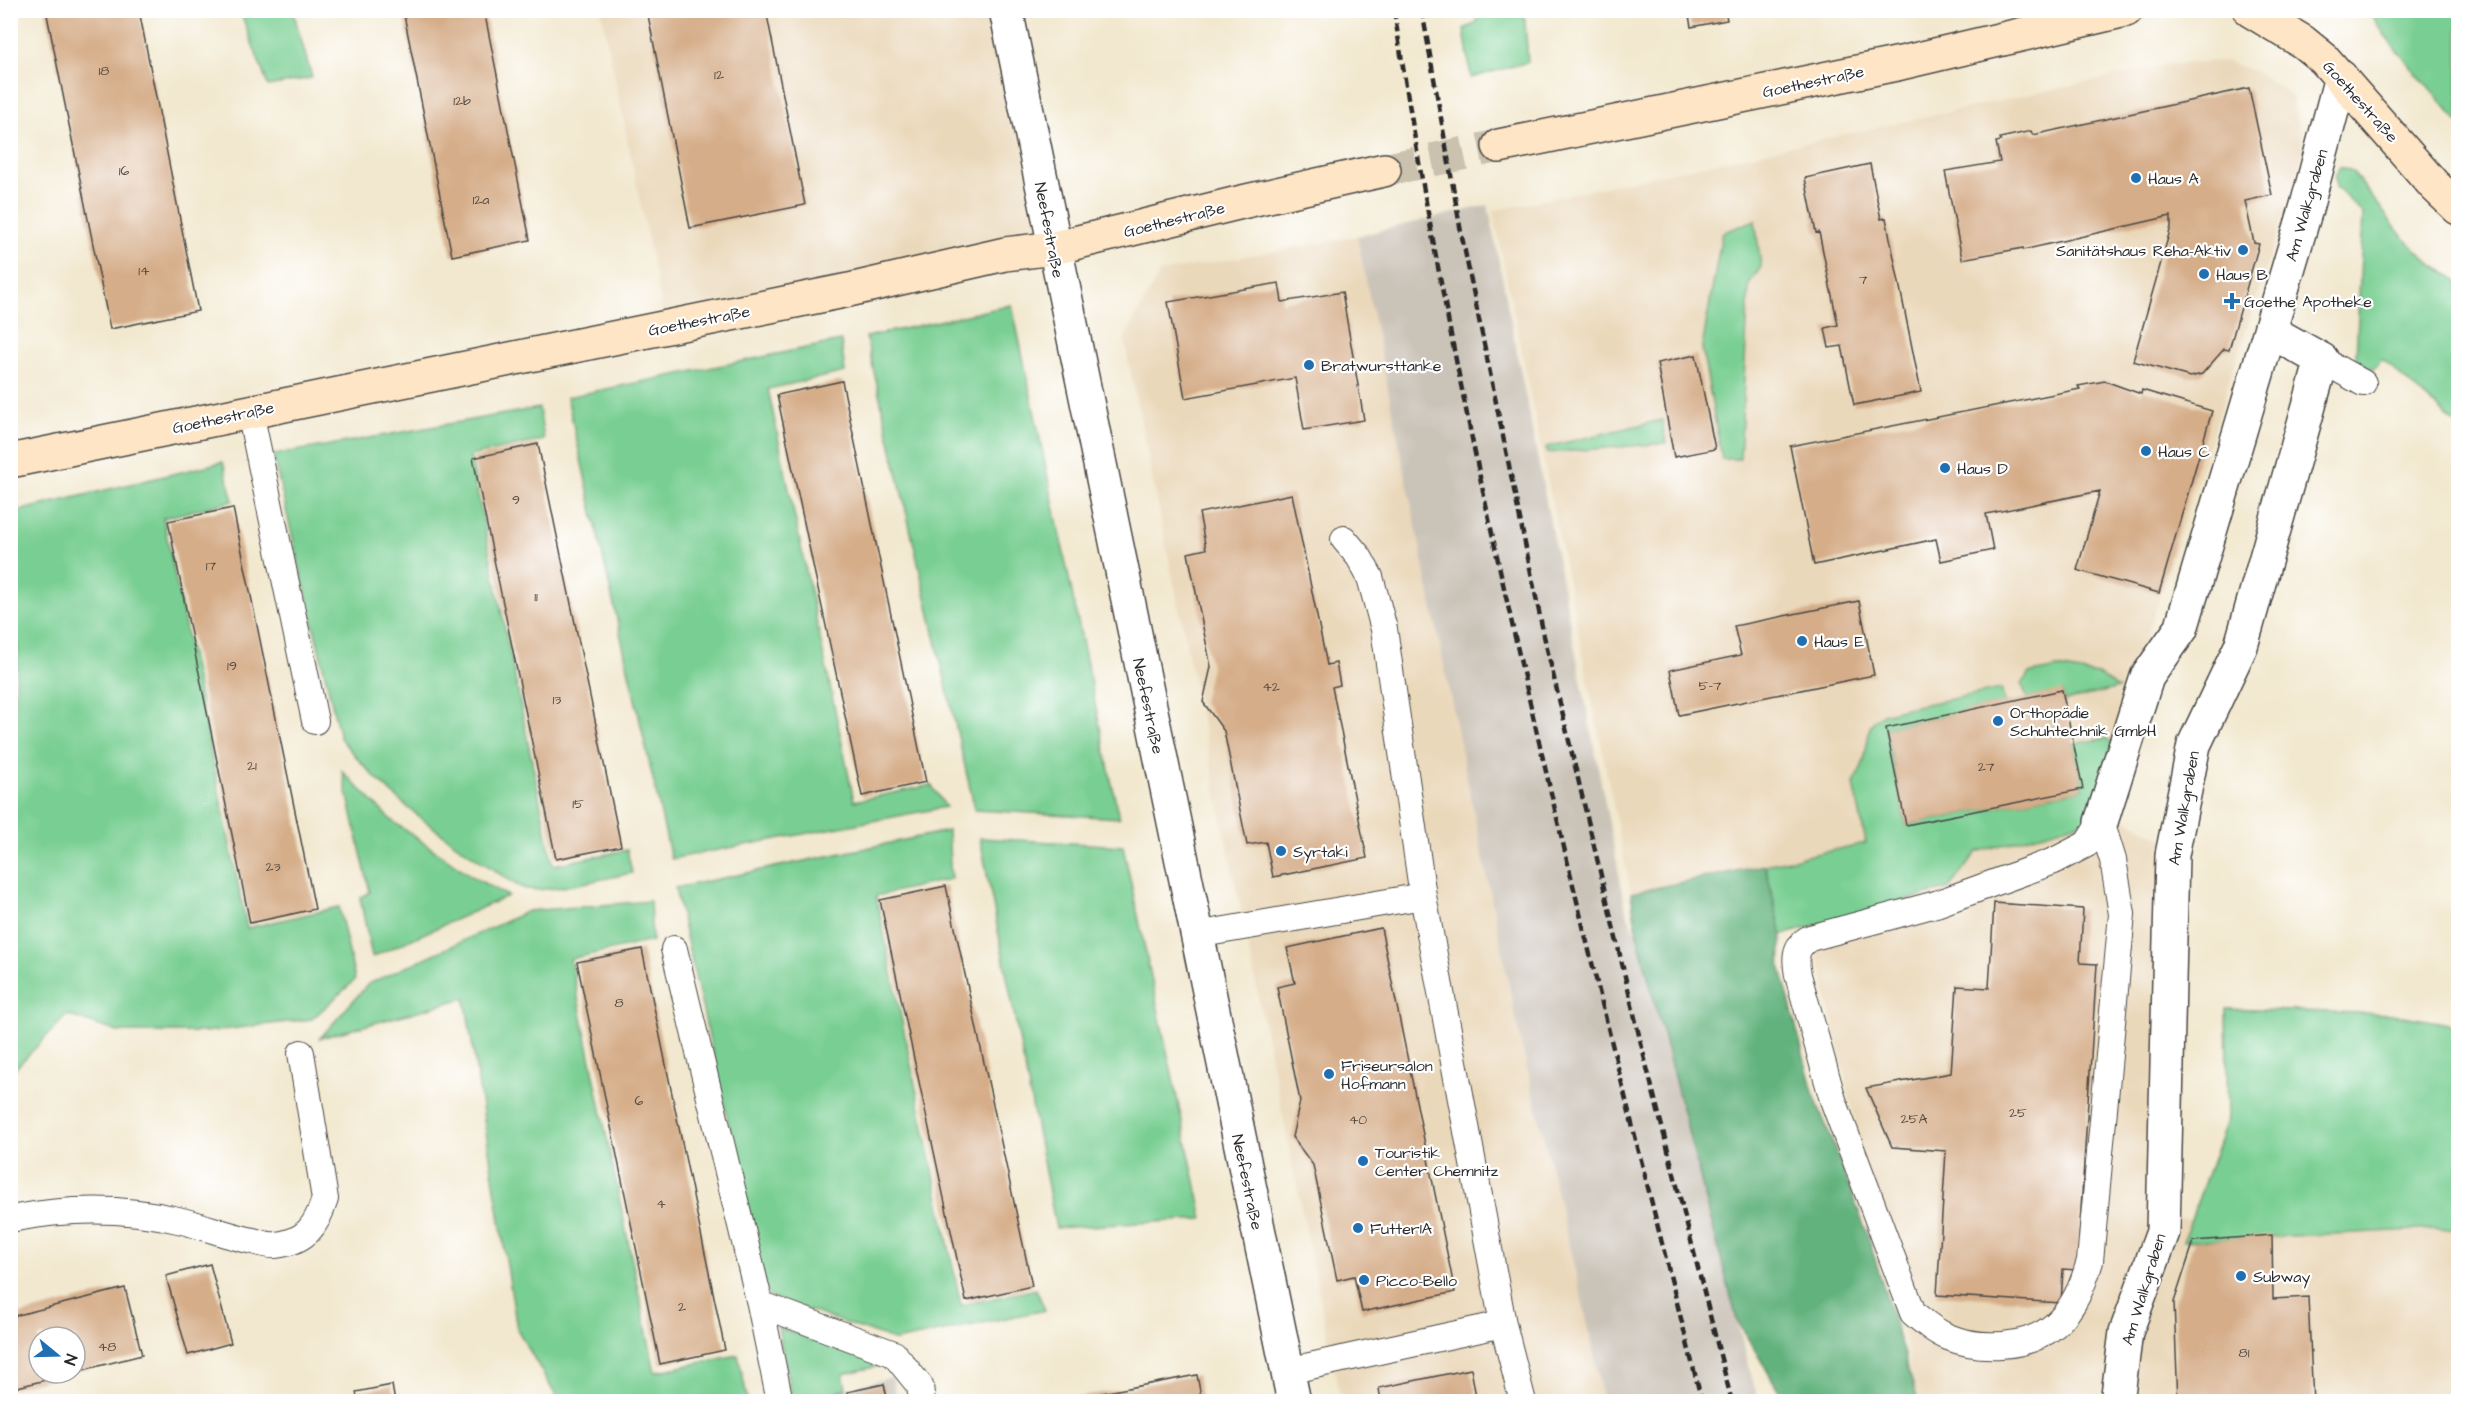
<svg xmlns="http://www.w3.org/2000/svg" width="2469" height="1412" font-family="'Architects Daughter',sans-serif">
<rect width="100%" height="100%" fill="#fff"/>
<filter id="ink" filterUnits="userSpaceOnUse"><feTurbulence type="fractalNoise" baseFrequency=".0167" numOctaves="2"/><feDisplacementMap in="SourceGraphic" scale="12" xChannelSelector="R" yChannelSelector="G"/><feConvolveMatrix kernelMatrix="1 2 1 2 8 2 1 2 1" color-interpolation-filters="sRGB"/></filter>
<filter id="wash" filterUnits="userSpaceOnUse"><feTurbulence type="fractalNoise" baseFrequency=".008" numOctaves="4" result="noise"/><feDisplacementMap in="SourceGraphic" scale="24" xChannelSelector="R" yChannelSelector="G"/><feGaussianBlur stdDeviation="1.35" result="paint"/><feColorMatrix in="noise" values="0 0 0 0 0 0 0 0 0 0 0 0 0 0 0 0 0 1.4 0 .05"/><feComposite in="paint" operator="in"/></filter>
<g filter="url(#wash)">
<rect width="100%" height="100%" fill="#f2e8cf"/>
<path fill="#ead8ba" d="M601 11H993L1043 235 664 318Z
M2224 61 2257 72 2292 96 2305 149 2093 801 2187 852 2172 1219 2458 1206V1401H1918L1796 859 1631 893 1493 211 2170 64Z
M1357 236 1518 1030 1588 1325 1603 1401H1341L1124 339 1160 272Z"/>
<path fill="#cac3b8" d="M1488 205 1627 915 1637 934 1758 1401H1603L1588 1325 1518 1030 1357 236Z
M892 1377 897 1401 805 1402 846 1389Z"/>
<path fill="#79cf93" stroke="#527d5f" stroke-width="1.5" d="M238 11H293L312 78 268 86 241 13Z
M1476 11H1524L1528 62 1471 78 1464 29 1477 23Z
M2369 11H2458V122L2388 40Z
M2340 167 2352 171 2401 235 2430 263 2458 281V426L2382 359 2373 370 2356 358 2363 214 2336 187 2335 176Z
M1755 220 1761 267 1749 284 1740 459H1722L1702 348 1722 233Z
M1012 305 1119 818 975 810 866 337Z
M841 341 845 372 768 389 854 801 931 785 946 807 671 859 567 397Z
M539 408 544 440 470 456 553 865 627 850 632 873C608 877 549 893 528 889 515 887 500 873 488 866 431 828 383 792 340 738L273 455Z
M1662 420 1666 443 1547 453 1546 447Z
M223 462 233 501 163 518 247 928 339 907 355 980 312 1019 205 1032H118L67 1015 11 1073 10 775 18 650 11 587V515L14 512Z
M2057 668 2098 675 2119 688 2065 701 2062 691 2027 698 2022 685 2028 674Z
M2001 689 2005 703 1886 728 1906 825 2083 789 2073 744 2107 738 2120 749 2093 819 1977 852 1949 888 1782 935 1765 865 1866 843 1854 784 1864 761 1870 727 1874 721 1883 714 1906 708Z
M342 771 391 820 473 877 508 896 372 957 360 898 370 892Z
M948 831 951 879 876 896 961 1305 1036 1289 1045 1310 896 1341 768 1296 675 888Z
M980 838 1123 846 1203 1219 1056 1228Z
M650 901 652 941 570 959 655 1372 738 1355 748 1401H559L517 1329 465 998 320 1038 368 984 528 911Z
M2226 1009 2392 1014 2449 1024 2458 1030V1228L2183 1241 2228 1118Z
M778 1327 883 1365 843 1374 846 1389 805 1401H792Z"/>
<path fill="#62b27d" stroke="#466e54" stroke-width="1.5" d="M1765 865 1782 935 1780 965 1813 1092 1868 1236 1918 1401H1785L1737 1320 1637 934 1631 893Z"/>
<g id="blocks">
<path fill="#d5ad89" d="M46 10H139L198 311 110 329Z
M403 10H484L530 240 452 256Z
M647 10H766L805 205 690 228Z
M1688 10H1725L1727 20 1691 27Z
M2249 88 2272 195 2245 201 2254 243 2259 244 2229 350 2224 349 2202 374 2190 377 2133 361 2171 227V216L2023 250V248L2018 249 1962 259 1945 171 2000 162 1996 142 2001 141 2000 138 2031 131 2033 135Z
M1870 164 1881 219 1886 218 1921 392 1854 405 1842 346 1829 348 1825 328 1838 325 1819 232 1816 233 1805 178Z
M1279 283 1282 302 1342 292 1364 420 1304 430 1295 378 1185 398 1168 302Z
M1696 355 1715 449 1674 457 1657 363Z
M842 381 926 782 862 796 777 395Z
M2105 381 2141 394 2142 390 2212 411 2159 593 2077 570 2100 491 1986 514 1993 550 1941 561 1936 539 1814 565 1790 446 2080 389 2078 386Z
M538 444 621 846 556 859 473 458Z
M1292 494 1327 665 1336 663 1340 685 1332 687 1367 858 1273 877 1266 842 1247 845 1224 731 1203 702 1211 667 1188 553 1206 549 1199 513Z
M233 508 315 909 250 923 168 521Z
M1859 601 1874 675 1679 715 1670 670 1741 655 1734 626Z
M2062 690 2083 789 1906 825 1886 728Z
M946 886 1032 1286 966 1301 880 900Z
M1994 903 2083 909 2080 963 2097 964 2077 1270 2063 1269 2061 1303 1937 1295 1946 1151 1892 1147 1866 1088 1951 1073 1957 986 1989 988Z
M1381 928 1455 1292 1362 1312 1354 1276 1337 1280 1313 1165 1292 1137 1300 1101 1277 987 1295 983 1287 948Z
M642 949 725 1350 660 1364 577 962Z
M2272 1235 2273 1299 2308 1297 2313 1402H2178L2174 1302 2194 1241Z
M210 1264 231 1343 188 1355 166 1276Z
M125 1288 142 1355 75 1372V1337H39V1373L69 1374 10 1389V1317Z
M1471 1369 1477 1402H1381L1379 1388Z
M1197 1375 1202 1402H1065V1400Z
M884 1384 888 1402H849L847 1392Z
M392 1385 395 1402H358L356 1392Z"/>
</g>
</g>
<g filter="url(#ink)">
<use href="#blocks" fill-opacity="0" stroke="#494744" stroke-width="1.5"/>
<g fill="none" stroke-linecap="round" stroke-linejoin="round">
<path stroke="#cac2ae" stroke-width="33" stroke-dasharray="33 16" stroke-linecap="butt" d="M1384 170 1499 146"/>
<defs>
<path id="lane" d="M2322 360 2363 383
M250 412 315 721
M1344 539 1359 557 1370 577 1384 629 1423 896
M2101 822 2113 860 2122 914 2090 1261C2083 1285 2074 1308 2055 1325 2028 1349 1980 1350 1948 1337 1935 1332 1924 1322 1913 1313L1833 1100 1798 975C1795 959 1794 946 1810 938L1936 904 2054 861 2087 844Z
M1196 935 1423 896 1503 1324 1287 1371
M674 949 760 1304 894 1354 920 1386 922 1402
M10 1219C66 1208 123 1207 178 1220 204 1226 228 1236 253 1241 260 1243 269 1246 276 1245 306 1241 316 1227 325 1199L301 1053
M760 1304 780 1402
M1503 1324 1523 1402"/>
<path id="street" d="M1006 10 1294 1402
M2101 822 2147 677 2181 629 2306 209 2341 77
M2117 1402 2126 1332 2163 1232 2172 855 2194 745 2241 646 2322 360 2270 331"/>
<path id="secondary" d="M2250 10 2303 42 2324 59 2434 185 2458 208
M1499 146 1901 63 2126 10
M10 461 849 290 1005 254 1054 248 1242 202 1384 170"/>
</defs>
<use href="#lane" stroke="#494744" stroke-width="28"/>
<use href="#street" stroke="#494744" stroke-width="36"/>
<use href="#secondary" stroke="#494744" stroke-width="36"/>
<use href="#lane" stroke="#fff" stroke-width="26"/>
<use href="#street" stroke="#fff" stroke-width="33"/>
<use href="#secondary" stroke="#fde5c5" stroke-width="33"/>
<path stroke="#2b2b2b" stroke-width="4.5" stroke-dasharray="9 4.5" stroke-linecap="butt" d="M1394 10C1466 480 1586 941 1702 1402
M1422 10 1461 232 1544 636 1644 1056 1732 1402"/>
</g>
</g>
<g fill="#1f6fb2" stroke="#fff" stroke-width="2">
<circle cx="2136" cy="178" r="6"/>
<circle cx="2243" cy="250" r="6"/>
<circle cx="2204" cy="274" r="6"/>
<path d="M2229 292h6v6h6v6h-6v6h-6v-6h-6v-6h6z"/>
<circle cx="1309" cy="365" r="6"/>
<circle cx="2146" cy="451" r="6"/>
<circle cx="1945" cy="468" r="6"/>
<circle cx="1802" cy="641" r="6"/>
<circle cx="1998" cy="721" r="6"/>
<circle cx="1281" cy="851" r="6"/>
<circle cx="1329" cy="1074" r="6"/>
<circle cx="1363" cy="1161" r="6"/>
<circle cx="1358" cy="1228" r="6"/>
<circle cx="2241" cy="1276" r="6"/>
<circle cx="1364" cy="1280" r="6"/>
</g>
<g text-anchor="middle" stroke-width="4.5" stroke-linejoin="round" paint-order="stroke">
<g font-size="14" fill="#564c42">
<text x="104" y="75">18</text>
<text x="719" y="79">12</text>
<text x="462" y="105">12b</text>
<text x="124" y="175">16</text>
<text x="481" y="204">12a</text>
<text x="144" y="275">14</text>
<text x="1863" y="284">7</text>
<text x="516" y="504">9</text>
<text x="211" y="570">17</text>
<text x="536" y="601">11</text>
<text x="232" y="670">19</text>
<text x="1710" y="690">5-7</text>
<text x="1271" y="691">42</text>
<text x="557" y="704">13</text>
<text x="252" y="770">21</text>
<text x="1986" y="771">27</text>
<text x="578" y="808">15</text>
<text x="273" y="871">23</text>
<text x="619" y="1007">8</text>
<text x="639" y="1105">6</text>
<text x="2018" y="1117">25</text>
<text x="1914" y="1123">25A</text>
<text x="1358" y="1124">40</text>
<text x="661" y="1208">4</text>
<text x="682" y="1311">2</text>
<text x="107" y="1351">48</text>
<text x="2244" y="1357">81</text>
</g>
<g font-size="16" fill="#2b2b2b" stroke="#fff">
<text transform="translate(1813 81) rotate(-12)" y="6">Goethestraße</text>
<text transform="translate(2361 101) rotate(48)" y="6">Goethestraße</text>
<text transform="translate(2306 205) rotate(-74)" y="6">Am Walkgraben</text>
<text transform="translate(1174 219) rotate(-14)" y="6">Goethestraße</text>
<text transform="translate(1050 230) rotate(79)" y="6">Neefestraße</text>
<text transform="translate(699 320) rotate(-11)" y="6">Goethestraße</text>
<text transform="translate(223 417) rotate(-12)" y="6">Goethestraße</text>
<text transform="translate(1149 706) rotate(78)" y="6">Neefestraße</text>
<text transform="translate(2183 808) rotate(-80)" y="6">Am Walkgraben</text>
<text transform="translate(1248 1182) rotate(78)" y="6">Neefestraße</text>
<text transform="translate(2143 1289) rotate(-73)" y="6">Am Walkgraben</text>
</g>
<g font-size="16" fill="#2b2b2b" stroke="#fff" text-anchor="start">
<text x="2148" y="184">Haus A</text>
<text x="2231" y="256" text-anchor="end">Sanitätshaus Reha-Aktiv</text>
<text x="2216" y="280">Haus B</text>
<text x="2244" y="307">Goethe Apotheke</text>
<text x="1321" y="371">Bratwursttanke</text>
<text x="2158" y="457">Haus C</text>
<text x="1957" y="474">Haus D</text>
<text x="1814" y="647">Haus E</text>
<text x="2010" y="718">Orthopädie<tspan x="2010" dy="18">Schuhtechnik GmbH</tspan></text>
<text x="1293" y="857">Syrtaki</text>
<text x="1341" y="1071">Friseursalon<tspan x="1341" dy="18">Hofmann</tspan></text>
<text x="1375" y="1158">Touristik<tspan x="1375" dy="18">Center Chemnitz</tspan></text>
<text x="1370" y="1234">Futter1A</text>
<text x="2253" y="1282">Subway</text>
<text x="1376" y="1286">Picco-Bello</text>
</g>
</g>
<rect width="2469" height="1412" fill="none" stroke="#fff" stroke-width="36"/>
<g transform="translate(57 1355) rotate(109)"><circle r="28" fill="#ffffff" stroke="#aaaaaa" stroke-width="1.5"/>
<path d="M0-4.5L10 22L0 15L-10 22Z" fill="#1f6fb2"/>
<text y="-9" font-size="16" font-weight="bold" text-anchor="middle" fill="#2b2b2b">N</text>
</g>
</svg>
